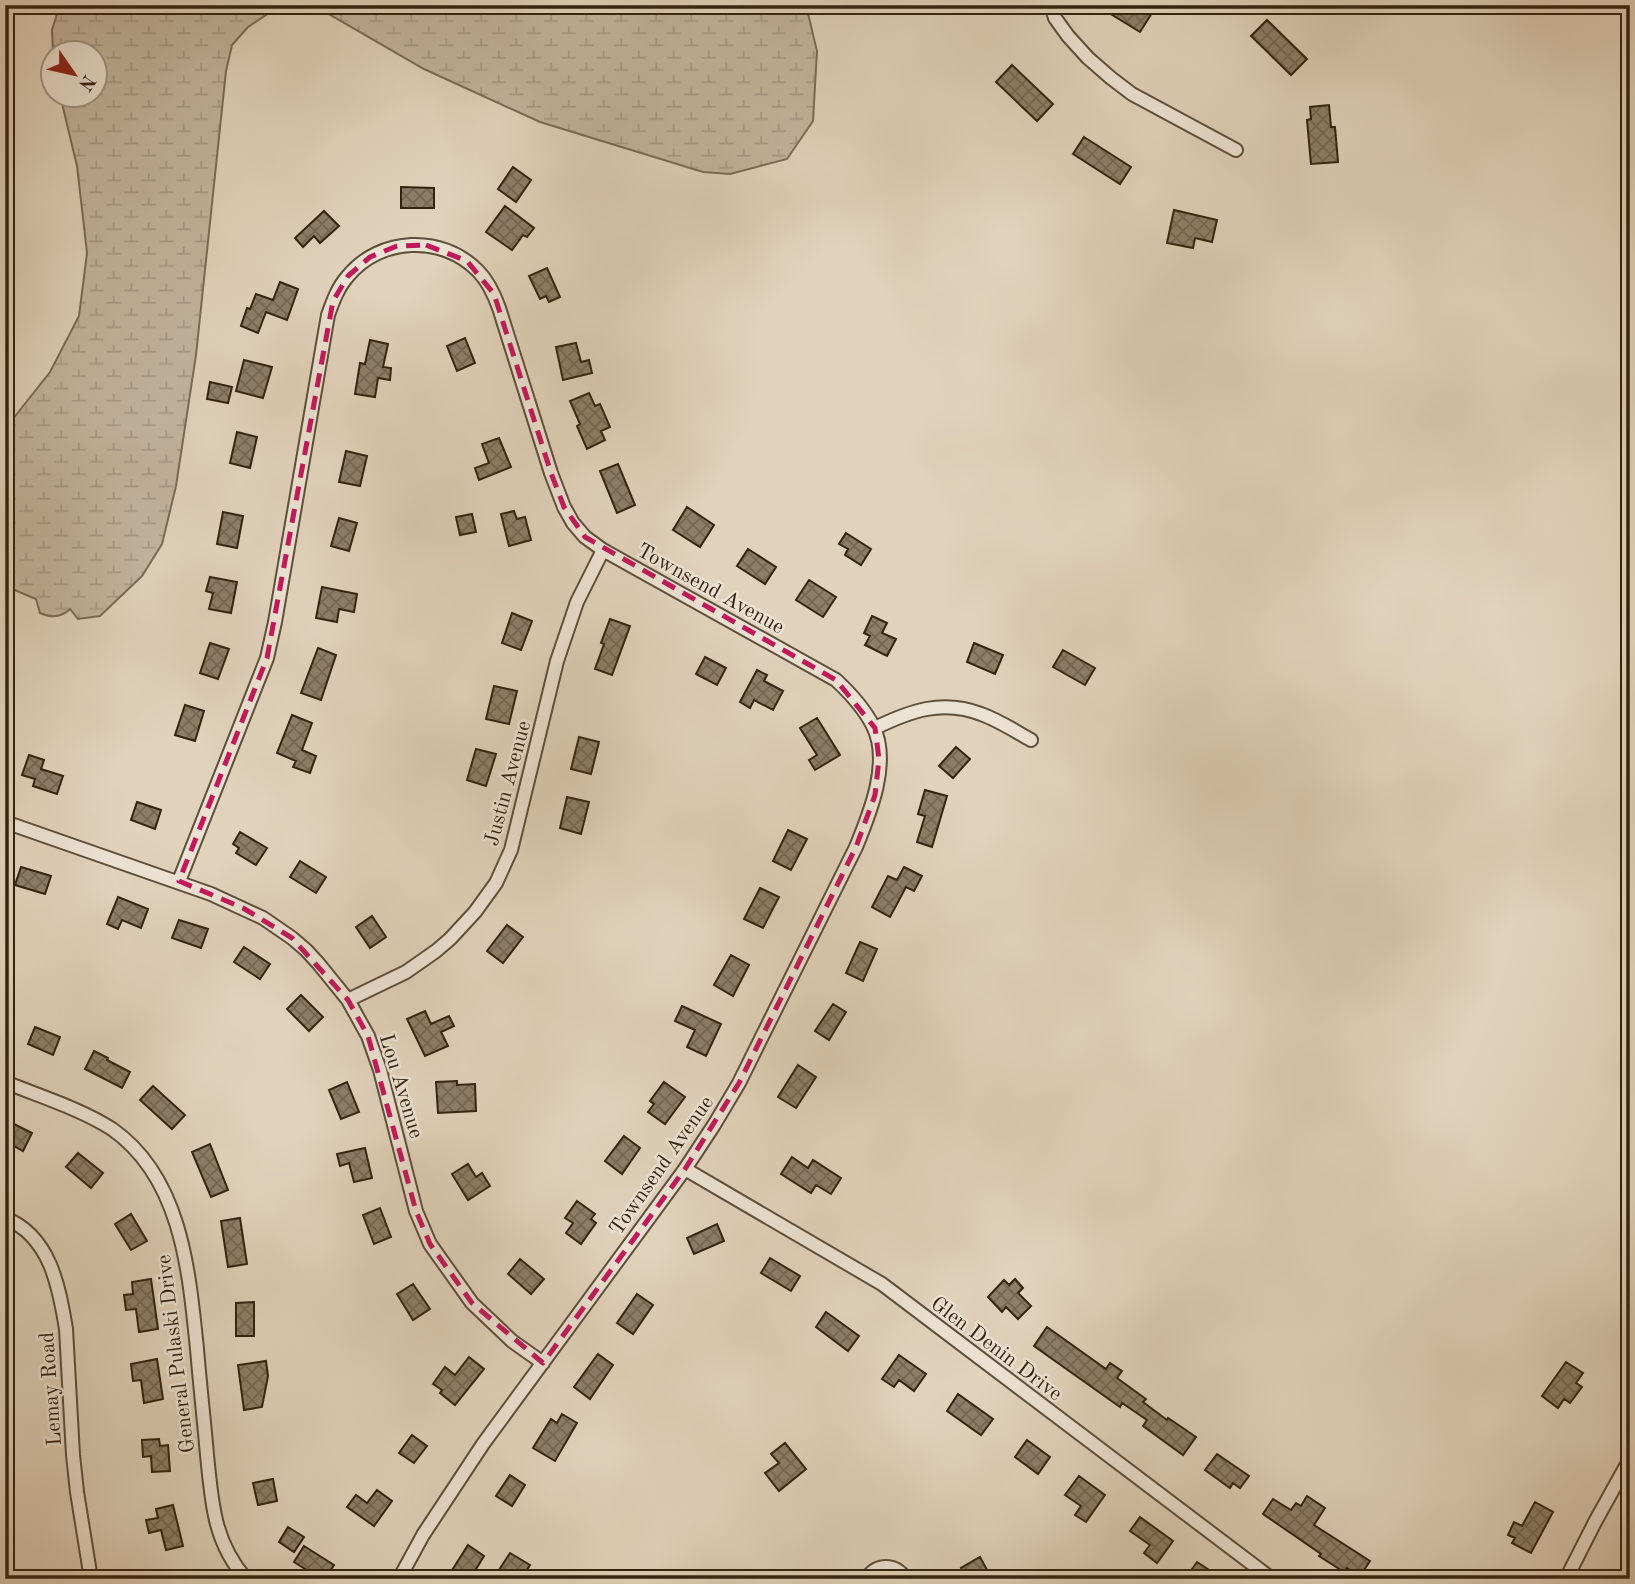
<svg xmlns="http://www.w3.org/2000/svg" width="1635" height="1584" font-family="'Old Standard TT',serif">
<defs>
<pattern id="wetland-marsh" width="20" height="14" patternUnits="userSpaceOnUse" patternTransform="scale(1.75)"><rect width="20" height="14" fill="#c3b49e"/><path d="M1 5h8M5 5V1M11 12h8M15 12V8" fill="none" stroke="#a89a87"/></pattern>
<pattern id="building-cross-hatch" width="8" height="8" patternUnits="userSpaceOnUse" patternTransform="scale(1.75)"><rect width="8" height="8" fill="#8d7e68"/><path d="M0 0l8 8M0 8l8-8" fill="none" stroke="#746754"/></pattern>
</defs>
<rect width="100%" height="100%" fill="#e1d2bb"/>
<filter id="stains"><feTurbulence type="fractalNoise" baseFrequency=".00286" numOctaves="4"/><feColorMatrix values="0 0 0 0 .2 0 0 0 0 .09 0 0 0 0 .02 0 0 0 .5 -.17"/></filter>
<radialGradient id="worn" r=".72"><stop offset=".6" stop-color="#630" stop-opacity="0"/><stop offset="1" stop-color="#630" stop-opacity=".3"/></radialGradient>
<path fill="url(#wetland-marsh)" stroke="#7b6c56" stroke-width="2" d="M60 5H806L817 51 813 121 787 159 730 174 703 172 540 122 424 69 325 12 321 14 298 6 269 13 248 27 232 45 226 71 196 355 176 486 162 544 142 576 100 616 78 619 70 609C62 617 51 618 40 613L36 599 5 586V429L50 372 79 316 87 253 77 166 60 95 94 94V52H53L52 30Z"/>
<path fill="url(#building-cross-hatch)" stroke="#33230f" stroke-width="2" d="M1096 5H1157L1140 32Z
M1267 20 1307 59 1291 75 1251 36Z
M1012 65 1053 104 1037 121 996 82Z
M1329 105 1331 127H1335L1338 162 1311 164 1307 120 1311 119 1310 107Z
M1084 137 1131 167 1120 184 1073 154Z
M513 167 531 180 516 202 498 189Z
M401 187 434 188V208H401Z
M505 206 534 228 527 237 523 235 512 250 486 232Z
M1174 210 1217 220 1212 242 1195 238 1193 248 1167 243Z
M324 211 339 226 320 243 314 236 303 247 295 238Z
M547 268 560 297 549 302 546 296 540 299 529 276Z
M280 282 298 289 287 320 266 312 258 333 241 326 247 308 250 309 256 294 273 300Z
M465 338 475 363 457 371 447 346Z
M370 340 388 344 383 367 391 368 390 380 378 378 375 397 355 394 360 363 365 364Z
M576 343 581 362 589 360 592 373 563 380 556 347Z
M244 360 272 367 263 398 236 391Z
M210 382 232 387 228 403 207 399Z
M589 393 595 406 600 404 610 427 601 431 605 440 587 449 577 426 580 424 570 401Z
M237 432 257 437 250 468 230 463Z
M499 438 511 467 479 480 475 468 489 463 482 444Z
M346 451 367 456 360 486 339 482Z
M618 464 635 505 617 513 600 471Z
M687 507 714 525 700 547 673 530Z
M514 511 517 519 525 517 531 540 509 546 501 514Z
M223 512 243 516 237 548 217 544Z
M472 514 476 532 460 535 456 517Z
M339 518 357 523 349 551 331 546Z
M846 533 871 549 861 565 845 555 848 549 839 544Z
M748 549 776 567 765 584 737 566Z
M210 577 237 582 231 613 209 609 213 593 206 591Z
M809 580 836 597 823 617 796 600Z
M322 587 357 594 354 612 339 609 337 622 316 618Z
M512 613 532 621 521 650 502 643Z
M872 616 887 623 882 633 896 639 887 656 865 645 870 636 864 633Z
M610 619 630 626 612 675 595 669 604 644 601 643Z
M210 643 229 649 218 679 200 673Z
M974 643 1003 655 995 674 967 662Z
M318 648 336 655 321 700 301 693Z
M1063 650 1095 668 1085 685 1053 667Z
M705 657 726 668 717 685 696 674Z
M757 670 767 675 764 681 783 691 773 710 754 700 750 708 740 702Z
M494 686 517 691 509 724 486 719Z
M185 705 204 711 195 741 175 735Z
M292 715 312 723 302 750 316 756 310 773 293 767 296 761 277 753Z
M817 718 840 755 815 770 809 760 817 755 800 728Z
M579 737 599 742 591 774 571 769Z
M956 747 970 759 953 778 939 766Z
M476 749 496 754 486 786 467 780Z
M29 755 44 760 41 769 63 776 57 794 33 786 35 779 22 775Z
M925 790 947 796 932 847 917 842 925 816 918 814Z
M567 797 589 802 581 834 560 828Z
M137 802 161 810 155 829 131 820Z
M788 830 807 839 791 870 773 861Z
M240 832 267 848 256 865 236 853 239 848 233 844Z
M300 861 326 877 316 893 290 877Z
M21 867 51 876 45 894 15 885Z
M904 867 922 876 914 891 906 887 890 917 872 907 888 876 897 880Z
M760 888 779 897 763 928 744 919Z
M118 897 148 909 141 928 122 920 118 929 107 924Z
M372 916 386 937 370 948 356 927Z
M179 920 208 929 201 948 172 938Z
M507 925 523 937 503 963 487 951Z
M860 942 877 949 863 981 846 973Z
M244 947 270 964 260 979 234 962Z
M731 955 749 965 733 996 714 985Z
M301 995 323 1017 309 1031 287 1009Z
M833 1004 846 1012 829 1040 815 1031Z
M682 1006 721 1024 706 1056 687 1047 695 1030 675 1021Z
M425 1011 431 1024 449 1016 454 1026 441 1032 448 1046 425 1056 407 1019Z
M35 1027 60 1037 53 1055 28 1044Z
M94 1051 108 1058 107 1060 130 1072 122 1088 85 1069Z
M798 1065 816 1077 796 1108 778 1097Z
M457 1081V1085L475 1084 476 1111 438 1113 436 1082Z
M347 1082 359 1112 341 1119 329 1090Z
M664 1082 685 1097 665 1124 648 1112 654 1104 650 1101Z
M153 1086 185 1115 172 1129 140 1100Z
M10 1122 32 1133 23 1151 5 1141V1131Z
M624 1136 640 1148 622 1174 605 1161Z
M210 1144 228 1190 211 1197 192 1152Z
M365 1148 372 1178 354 1182 349 1163 340 1166 337 1154Z
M78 1153 103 1173 91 1188 66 1167Z
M792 1157 808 1168 813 1160 841 1178 831 1194 816 1185 811 1193 781 1174Z
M468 1164 476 1177 482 1173 490 1186 468 1200 452 1174Z
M577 1201 595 1214 591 1219 596 1223 581 1244 566 1233 573 1223 565 1218Z
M380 1208 391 1237 374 1244 363 1215Z
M131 1214 147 1241 131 1250 115 1224Z
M240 1218 247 1264 228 1267 221 1221Z
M717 1224 724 1241 694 1254 687 1238Z
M770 1258 800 1276 791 1291 761 1273Z
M520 1259 544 1279 531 1294 508 1274Z
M151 1279 158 1329 139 1332 136 1309 126 1310 124 1295 133 1294 132 1282Z
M1015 1279 1023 1288 1018 1293 1031 1306 1018 1319 1006 1307 1002 1312 988 1297 1004 1280 1009 1285Z
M413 1284 430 1309 413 1320 397 1294Z
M637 1294 653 1305 633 1334 617 1323Z
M254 1302V1336H236V1303Z
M826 1312 859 1336 848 1351 816 1327Z
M1047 1327 1106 1369 1110 1363 1122 1371 1117 1378 1146 1399 1143 1402 1167 1420 1168 1418 1196 1437 1183 1455 1143 1426 1147 1420 1122 1403 1120 1407 1034 1346Z
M598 1354 613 1365 590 1399 574 1387Z
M899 1355 926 1374 914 1391 899 1380 894 1387 882 1379Z
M469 1357 484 1369 455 1405 440 1393 442 1390 433 1384 445 1367 455 1375Z
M157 1359 163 1399 144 1403 141 1380 133 1381 131 1364Z
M266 1361 268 1376 262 1407 244 1410 238 1365Z
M1566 1362 1583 1373 1576 1383 1582 1387 1570 1403 1564 1399 1558 1408 1542 1396Z
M958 1394 993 1419 981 1435 947 1411Z
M562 1414 577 1423 555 1461 533 1448 551 1419 557 1423Z
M412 1435 427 1446 414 1463 399 1453Z
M159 1439 160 1446 168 1445 170 1471 152 1472 151 1456 143 1457 142 1440Z
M1027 1440 1050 1457 1038 1474 1015 1457Z
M785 1443 806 1469 779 1491 765 1473 779 1463 771 1454Z
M1217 1454 1249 1476 1240 1488 1233 1483 1230 1488 1205 1470Z
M510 1475 525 1485 512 1506 496 1496Z
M1079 1476 1105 1495 1086 1522 1075 1515 1081 1506 1065 1495Z
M273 1479 277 1501 258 1505 253 1483Z
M377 1490 392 1501 374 1526 347 1507 356 1495 367 1503Z
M1307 1496 1325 1508 1314 1525 1370 1561 1360 1576 1347 1568 1344 1572 1319 1556 1321 1554 1263 1514 1273 1499 1291 1510 1296 1503 1301 1506Z
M1535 1502 1553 1512 1531 1553 1512 1543 1515 1538 1508 1535 1514 1522 1522 1526Z
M173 1505 183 1546 166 1550 161 1530 149 1533 146 1520 158 1518 156 1509Z
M1140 1517 1173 1541 1157 1563 1144 1553 1150 1545 1130 1531Z
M288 1527 304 1537 294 1552 279 1542Z
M468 1545 484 1556 470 1579H463L451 1572Z
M304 1546 334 1565 325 1579H321L294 1562Z
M510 1553 530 1565 521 1579H513L499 1570Z
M980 1557 992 1579H967L961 1568Z
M1197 1562 1223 1579H1185Z"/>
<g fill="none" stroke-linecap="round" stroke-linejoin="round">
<defs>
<path id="minor" d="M1051 5 1055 18 1068 36 1088 58 1111 78 1132 94 1236 150
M875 728C910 711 942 699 981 714 998 720 1015 731 1031 740
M5 822 211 894 263 918 292 938 306 950 318 963 348 1000 368 1036 380 1070 416 1211 430 1244 472 1303 512 1341 543 1363
M179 881 267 658 275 622 328 315C333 301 338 287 348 276 380 237 442 234 478 271 488 281 494 294 499 308L551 473 564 507 573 523 585 537 603 550 836 680C851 694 864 708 873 726 891 762 870 813 856 847L739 1083 714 1125 685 1169 483 1444 423 1535 399 1579
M348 1000 406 972 436 951 450 939 475 912 496 883 511 850 557 661 577 602 603 550
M5 1082C39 1096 81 1109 112 1129 182 1178 189 1272 197 1349 200 1385 204 1420 207 1455 212 1502 213 1541 246 1579
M685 1169 882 1284 1272 1579
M5 1218C50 1236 59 1286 66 1329L73 1455 77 1492 91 1579
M866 1579C877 1563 895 1563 906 1579
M1566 1579 1595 1522 1630 1459"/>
</defs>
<use href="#minor" stroke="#5e4f3a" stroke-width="16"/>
<use href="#minor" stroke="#ece2d3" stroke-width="12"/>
</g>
<path fill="none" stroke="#c2185b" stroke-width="5" stroke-dasharray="14 9" stroke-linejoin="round" d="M426 245 467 261 494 294 551 473 564 507 585 537 836 680 875 728 879 759 875 795 856 847 739 1083 685 1169 543 1363 472 1303 430 1244 416 1211 368 1036 348 1000 292 938 243 908 179 881 267 658 333 301 348 276 370 257 397 246Z"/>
<g text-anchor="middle" stroke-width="5" stroke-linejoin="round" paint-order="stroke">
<g font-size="21" fill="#33230f" stroke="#ece2d3">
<text transform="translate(711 588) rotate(29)" y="7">Townsend Avenue</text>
<text transform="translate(507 783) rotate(-75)" y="7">Justin Avenue</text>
<text transform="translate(402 1086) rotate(73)" y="7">Lou Avenue</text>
<text transform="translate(661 1165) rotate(-55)" y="7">Townsend Avenue</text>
<text transform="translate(997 1348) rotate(37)" y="7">Glen Denin Drive</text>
<text transform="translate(175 1354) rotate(-97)" y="7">General Pulaski Drive</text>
<text transform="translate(50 1389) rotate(-94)" y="7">Lemay Road</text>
</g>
</g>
<rect width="1635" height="1584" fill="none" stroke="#e1d2bb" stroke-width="28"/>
<rect x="7" y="7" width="1621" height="1570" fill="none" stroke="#33230f" stroke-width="3.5"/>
<rect x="14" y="14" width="1607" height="1556" fill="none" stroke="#33230f" stroke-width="2"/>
<g transform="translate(74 74) rotate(124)"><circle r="33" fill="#ece2d3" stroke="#a29685" stroke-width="2"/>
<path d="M0-5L12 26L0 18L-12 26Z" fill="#8f2418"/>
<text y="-10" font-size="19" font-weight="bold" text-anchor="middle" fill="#33230f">N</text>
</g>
<rect width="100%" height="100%" filter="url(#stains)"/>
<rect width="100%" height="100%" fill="url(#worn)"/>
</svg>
